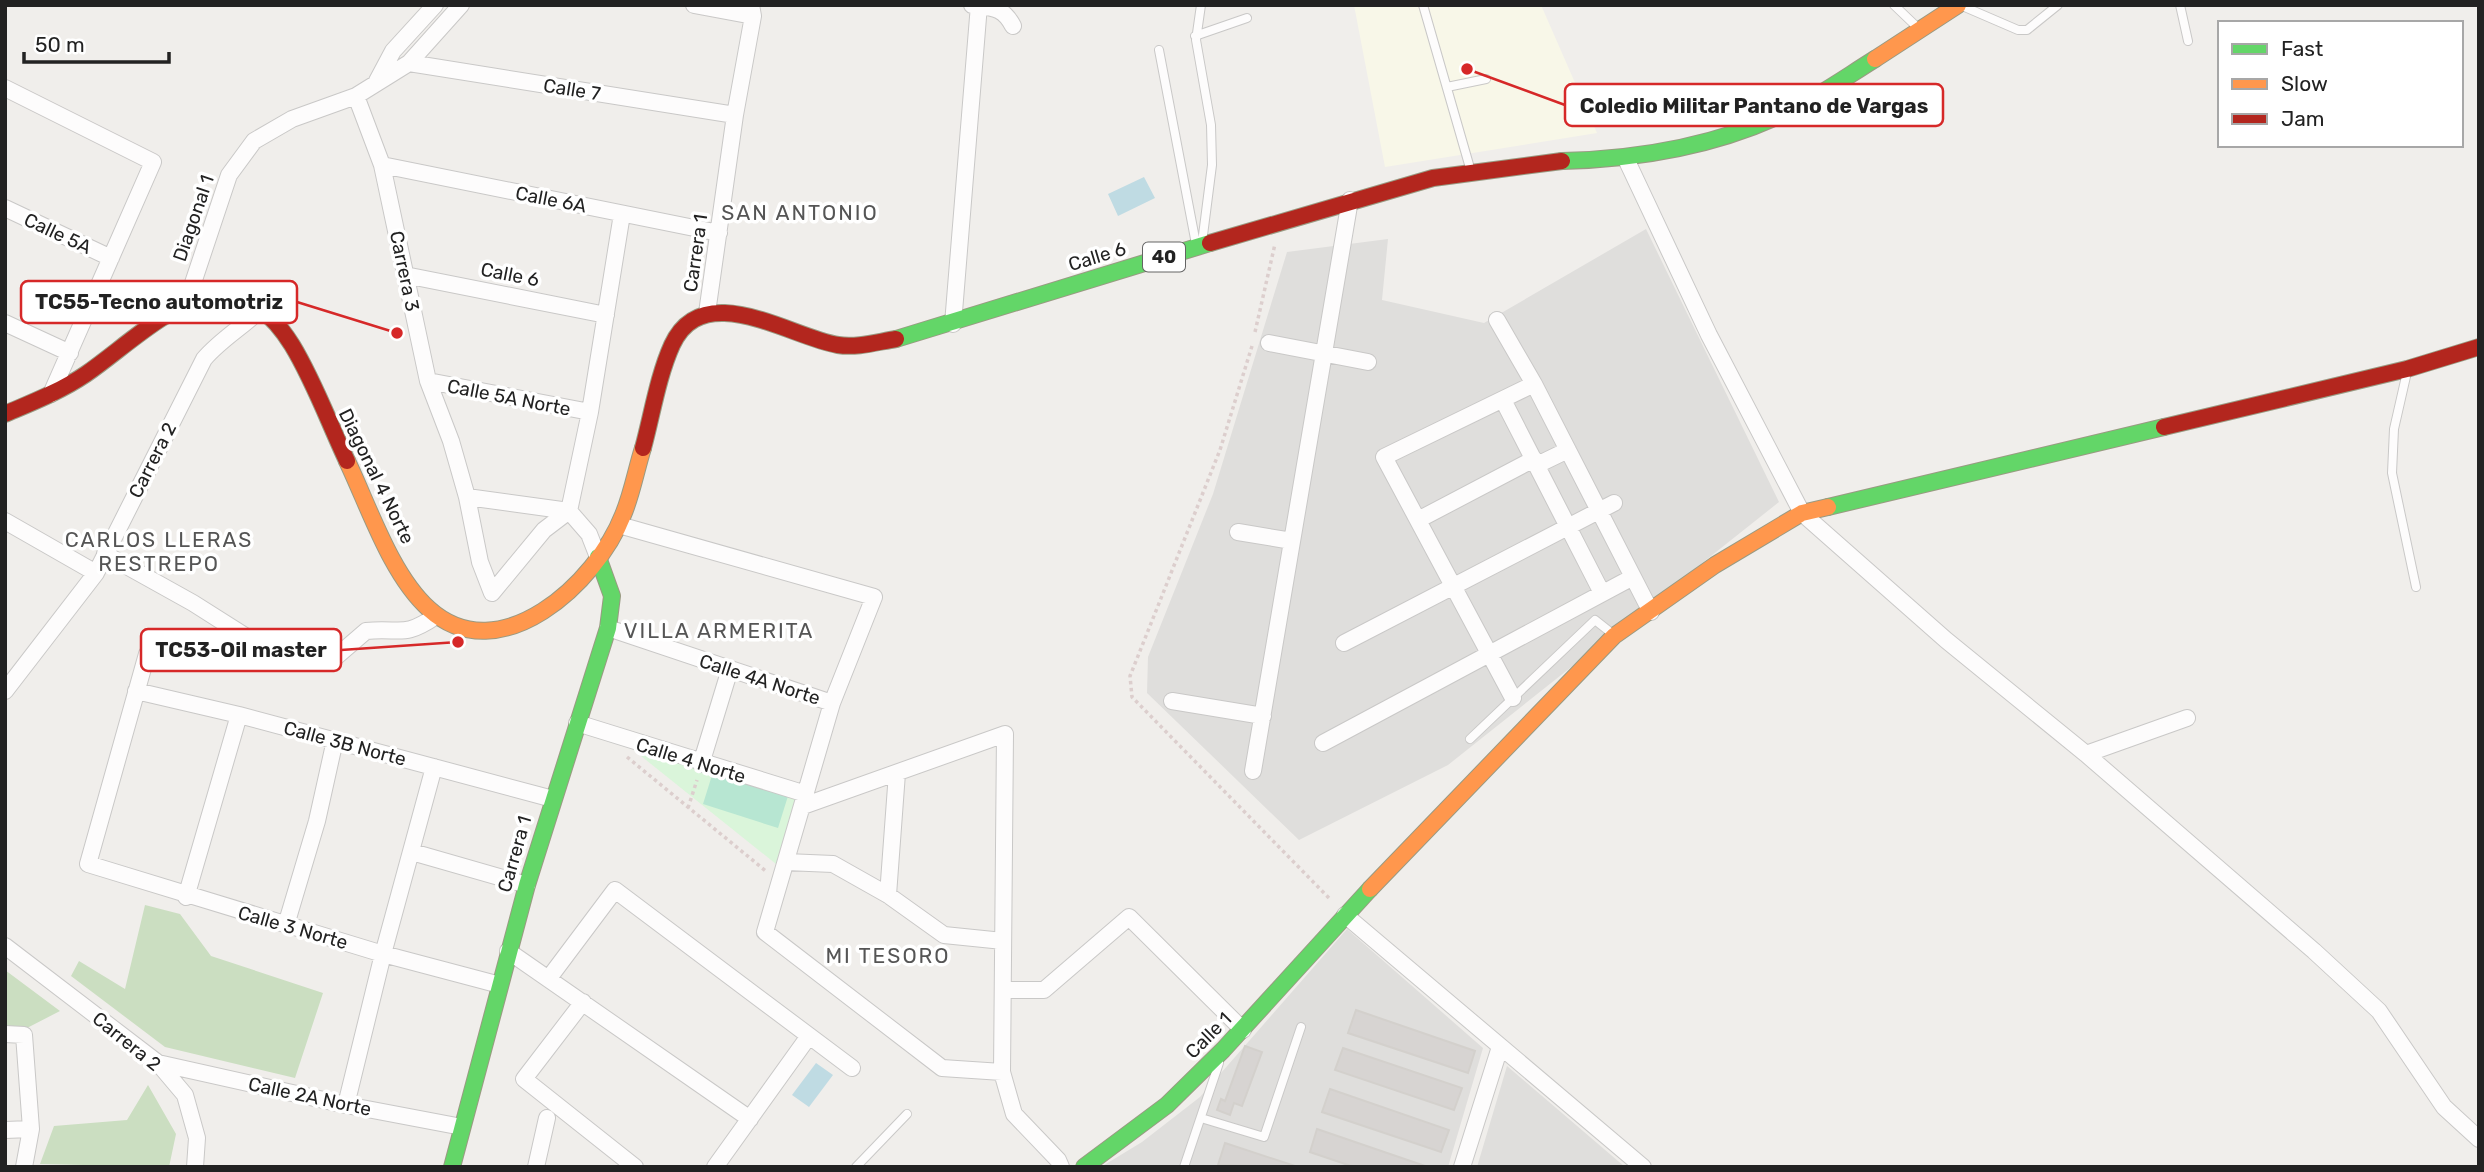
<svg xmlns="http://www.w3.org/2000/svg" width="2484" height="1172" font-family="Rubik,sans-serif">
<rect width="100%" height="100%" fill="#f0eeeb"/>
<path fill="#dfdedc" d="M1646 229 1779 502 1448 765 1299 840 1147 693 1148 657 1213 494 1287 252 1388 239 1382 300 1484 323Z
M1347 929 1483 1048 1448 1167H1101L1142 1142 1200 1097Z
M1507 1066 1625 1167H1477Z"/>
<path fill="#f8f7e8" d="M1354 5H1541L1597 133 1385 167Z"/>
<path fill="#cbdec1" d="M145 905 180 914 211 956 323 993 295 1078 165 1047 71 976 79 961 125 989Z
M5 970 60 1011 27 1028 5 1026Z
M148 1085 176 1134 169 1167 40 1164 54 1126 127 1120Z"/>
<path fill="#daf5da" d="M626 744 797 793 776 864Z"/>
<path fill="#b7e6d2" d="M713 772 788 796 778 828 703 804Z"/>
<path fill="#bfdbe3" d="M1144 177 1155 198 1118 216 1108 194Z
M816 1063 833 1075 809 1107 792 1095Z"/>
<path fill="#d7d4d2" stroke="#d3d0cc" stroke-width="2" d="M1356 1010 1475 1051 1468 1073 1348 1033Z
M1245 1046 1262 1052 1242 1106 1234 1103 1230 1115 1217 1110 1221 1099 1225 1101Z
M1343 1048 1462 1088 1454 1110 1335 1070Z
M1330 1089 1449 1130 1441 1152 1322 1112Z
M1317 1129 1428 1167H1354L1310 1152Z
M1225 1143 1298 1167 1218 1165Z"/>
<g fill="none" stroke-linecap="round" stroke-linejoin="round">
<defs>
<path id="lane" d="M1201 5 1196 40 1211 125 1212 165 1202 243
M1423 5 1470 168
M1894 5 1917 27
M1960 5 2018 30H2027L2058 5
M2180 5 2188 41
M1195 36 1247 18
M1159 50 1196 244
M1447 87 1486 79
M2407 372 2394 429 2392 473 2416 587
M1470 739 1595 620 1614 635
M1201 1118 1264 1137 1301 1027
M856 1167 907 1114
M1184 1167 1219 1063"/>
<path id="street" d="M694 5 753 16
M972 5C993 8 1003 7 1013 26
M409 63 735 115
M377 81 393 51 435 5
M5 88 153 162 51 394
M356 96 382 165 428 381 451 441 467 497 480 562 492 593 544 530 569 511 590 412 622 214
M1626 159 1709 335 1802 513 1946 640 2086 754 2314 951 2379 1011 2444 1107 2479 1139
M382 165 719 233
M5 208 111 258
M405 275 606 315
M187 301 229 175 254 141 292 119 356 96 409 63 461 5
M707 313 735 115 753 16 751 5
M1497 320 1534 384 1651 612
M5 323 70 353
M953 324 979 5
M1269 343 1368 362
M428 381 590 412
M1503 400 1602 593
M1537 465 1568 450
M467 497 569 511 589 534 598 557
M1418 520 1534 459
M5 521 96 573
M619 525 874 597 832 703 765 932 942 1068 1002 1072
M1238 532 1292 541
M105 554 193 603 267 650 303 658 337 656 366 631C401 627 402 639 436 616
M608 628 832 703
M1344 643 1614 503
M147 654 88 864 383 954 500 985
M5 691 96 573 204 359C221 339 243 327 262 308
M136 691 239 715 553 799
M1513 698 1384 457 1534 384
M1172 701 1263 716
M577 723 806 794
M1323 743 1633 577
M2086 754 2187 718
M701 764 730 669
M1253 771 1350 200
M803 806 1005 734 1002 1072 1014 1114 1058 1160 1061 1167
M412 852 527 885
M786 862 833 864 888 895 944 935 1003 941
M888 895 897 773
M186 897 239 715
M1345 915 1643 1167
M286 925 317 821 335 740
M5 946 158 1063 185 1095 197 1138 195 1167
M508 951 750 1119
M549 978 615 890 852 1068
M1005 990H1044L1129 917 1243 1030
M583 1002 524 1079 635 1167
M5 1034 24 1035 31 1129 24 1167
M158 1063 346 1105 462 1127
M346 1105 383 954 434 767
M5 1130 31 1129
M536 1167 547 1118
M715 1167 809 1036
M1462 1167 1500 1047"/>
<path id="fast" d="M1562 161C1640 159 1717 146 1787 112 1818 97 1846 77 1875 59
M896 339 1210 243
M1828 507 2164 427
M452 1167 527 885 608 628 612 596 598 557
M1084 1167 1167 1105 1223 1050 1370 889"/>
<path id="slow" d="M1875 59 1958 5
M347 461C369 507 391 575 429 609 500 673 597 582 623 515 632 494 636 470 643 448
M1370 889 1614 636 1715 565 1802 513 1828 507"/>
<path id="jam" d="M1210 243 1433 178 1562 161
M5 414C33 402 61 391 86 374 152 328 227 241 292 345 314 381 329 423 347 461
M2164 427 2407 369 2479 347
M643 448C652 415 658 376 672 345 703 277 790 337 838 345 857 348 877 342 896 339"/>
</defs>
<use href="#lane" stroke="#c9c8c7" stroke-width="10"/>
<use href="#street" stroke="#c9c8c7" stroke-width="18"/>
<use href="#fast" stroke="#999a82" stroke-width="18"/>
<use href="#slow" stroke="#999a82" stroke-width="18"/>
<use href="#jam" stroke="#999a82" stroke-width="18"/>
<path stroke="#dccecd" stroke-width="3.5" stroke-dasharray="3.5 3.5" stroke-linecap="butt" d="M1255 332 1275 244
M1252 346 1220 450 1130 676 1132 697 1331 900
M627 757 767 872
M688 808 697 780"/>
<use href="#lane" stroke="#fdfcfc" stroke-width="8"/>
<use href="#street" stroke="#fdfcfc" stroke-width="16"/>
<use href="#fast" stroke="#63d668" stroke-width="16"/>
<use href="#slow" stroke="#ff974d" stroke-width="16"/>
<use href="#jam" stroke="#b3261e" stroke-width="16"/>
</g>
<g text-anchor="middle" stroke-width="7" stroke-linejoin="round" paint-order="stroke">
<rect fill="#fff" stroke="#646464" stroke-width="2" x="1143" y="242.5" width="42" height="29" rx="5"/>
<g font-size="18" font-weight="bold" fill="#222">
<text x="1164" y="263">40</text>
</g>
<g font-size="19" fill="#222" stroke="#fff">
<text transform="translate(572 89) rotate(9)" y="7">Calle 7</text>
<text transform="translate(551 199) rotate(11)" y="7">Calle 6A</text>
<text transform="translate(193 218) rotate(-71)" y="7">Diagonal 1</text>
<text transform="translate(58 233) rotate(25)" y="7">Calle 5A</text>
<text transform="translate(695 253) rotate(-82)" y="7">Carrera 1</text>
<text transform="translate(1097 256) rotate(-17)" y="7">Calle 6</text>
<text transform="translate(405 271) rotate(78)" y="7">Carrera 3</text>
<text transform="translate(510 274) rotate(11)" y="7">Calle 6</text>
<text transform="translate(509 397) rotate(11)" y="7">Calle 5A Norte</text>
<text transform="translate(152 460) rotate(-63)" y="7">Carrera 2</text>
<text transform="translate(377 476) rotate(64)" y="7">Diagonal 4 Norte</text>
<text transform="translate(760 679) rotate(18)" y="7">Calle 4A Norte</text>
<text transform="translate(345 743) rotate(15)" y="7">Calle 3B Norte</text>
<text transform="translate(691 760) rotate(17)" y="7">Calle 4 Norte</text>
<text transform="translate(514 854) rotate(-74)" y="7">Carrera 1</text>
<text transform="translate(293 927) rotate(16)" y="7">Calle 3 Norte</text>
<text transform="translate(1208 1035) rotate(-45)" y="7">Calle 1</text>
<text transform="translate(127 1041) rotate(39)" y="7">Carrera 2</text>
<text transform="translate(310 1096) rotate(12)" y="7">Calle 2A Norte</text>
</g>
<g font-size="21" letter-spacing="2" fill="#555" stroke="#fff">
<text x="800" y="220">SAN ANTONIO</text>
<text x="159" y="547">CARLOS LLERAS<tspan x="159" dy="24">RESTREPO</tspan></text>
<text x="719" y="638">VILLA ARMERITA</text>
<text x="888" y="963">MI TESORO</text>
</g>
</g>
<path fill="none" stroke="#d62828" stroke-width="2.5" d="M1467 69L1565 105M397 333L297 302M458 642L341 650"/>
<g fill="#d62828" stroke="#fff" stroke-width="2.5">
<circle cx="1467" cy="69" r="7"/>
<circle cx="397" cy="333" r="7"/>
<circle cx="458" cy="642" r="7"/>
</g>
<g fill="#fff" stroke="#d62828" stroke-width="2.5">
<rect x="1565" y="84" width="378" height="42" rx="7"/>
<rect x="21" y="281" width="276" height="42" rx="7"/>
<rect x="141" y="629" width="200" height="42" rx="7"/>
</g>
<g font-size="21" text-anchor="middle" font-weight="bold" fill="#222">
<text x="1754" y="113">Coledio Militar Pantano de Vargas</text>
<text x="159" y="309">TC55-Tecno automotriz</text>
<text x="241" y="657">TC53-Oil master</text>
</g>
<rect width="2484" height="1172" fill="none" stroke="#222222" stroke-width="14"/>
<rect x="2218" y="21" width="245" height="126" fill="#ffffff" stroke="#a7a7a7" stroke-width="2"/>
<rect x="2232" y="44" width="35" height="10" fill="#63d668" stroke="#a7a7a7" stroke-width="2"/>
<text x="2281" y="56" font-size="21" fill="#222222">Fast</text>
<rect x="2232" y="79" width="35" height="10" fill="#ff974d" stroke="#a7a7a7" stroke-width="2"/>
<text x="2281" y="91" font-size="21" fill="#222222">Slow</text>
<rect x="2232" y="114" width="35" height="10" fill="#b3261e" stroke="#a7a7a7" stroke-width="2"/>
<text x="2281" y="126" font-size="21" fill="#222222">Jam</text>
<path d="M24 52v10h145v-10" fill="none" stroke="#222222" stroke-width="3.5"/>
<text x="35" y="52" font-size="21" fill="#222222" stroke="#ffffff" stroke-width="5" paint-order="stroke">50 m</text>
</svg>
